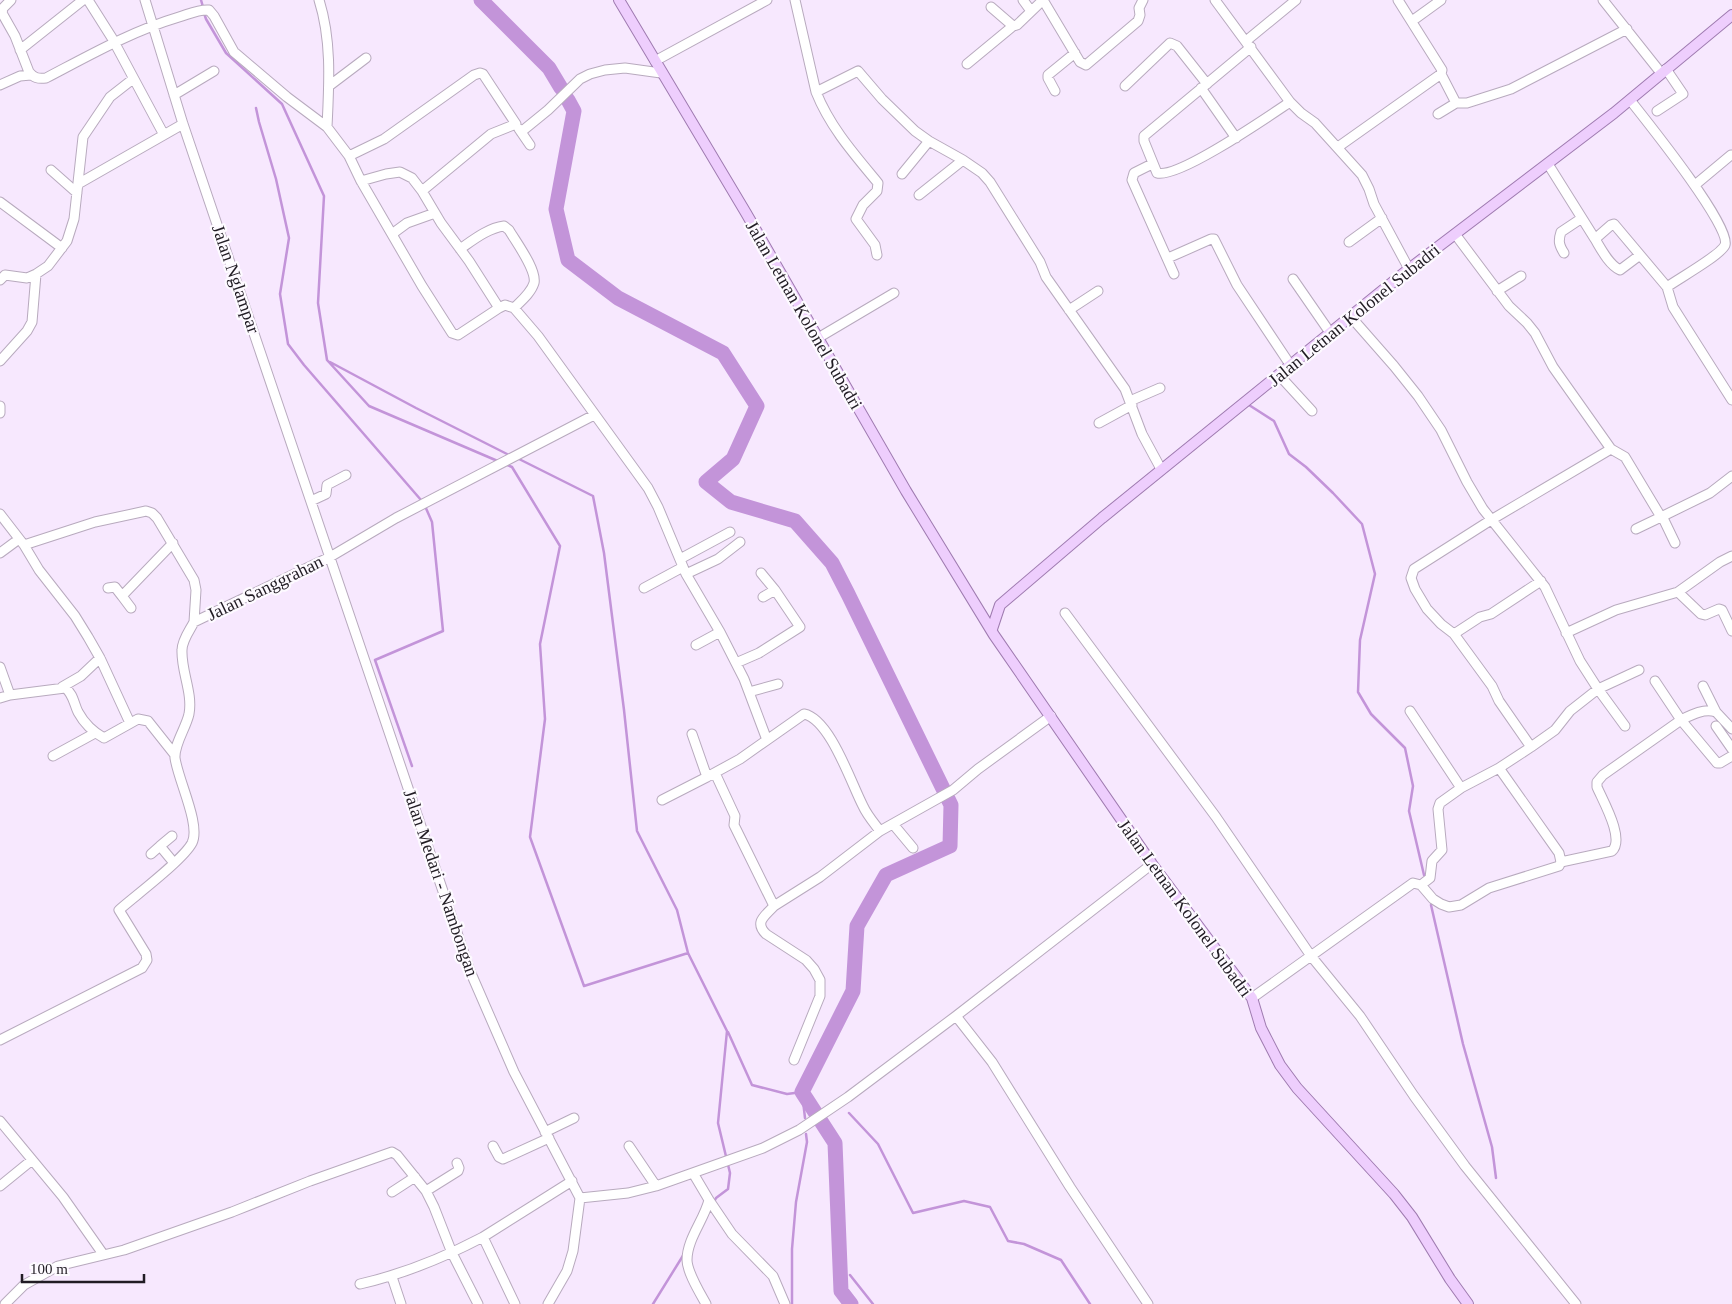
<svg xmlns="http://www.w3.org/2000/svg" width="1732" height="1304" font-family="Georgia,serif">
<rect width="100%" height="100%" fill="#f7e8fe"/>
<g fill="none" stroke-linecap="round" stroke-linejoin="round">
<path stroke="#c394d9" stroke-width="2.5" d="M201 0 203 7
M204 13 206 19 226 53 282 104 324 196 318 303 327 360 369 406 500 462
M256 108 259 122 276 179 289 238 280 294 288 344 304 365 421 500
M330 362 416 408 509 455
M1249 405 1274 421 1289 454 1306 467 1333 493 1362 524 1375 574 1360 640 1358 692 1371 714 1405 748 1413 786 1409 811 1424 875
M519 459 593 496 604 553 624 710 637 831 677 910 688 953
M505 464 512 467 560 546 540 644 545 719 530 837 584 986 688 953 727 1031 718 1123 730 1173 728 1189 716 1198 714 1202
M412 766 375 660 443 631 432 522 425 506
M1431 905 1463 1044 1492 1147 1496 1178
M728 1032 752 1085 787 1094 802 1092 805 1118
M849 1113 878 1144 913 1213 964 1201 990 1207 1008 1241 1024 1244 1061 1260 1090 1304
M850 1275 873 1304
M653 1304 684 1254
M792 1304V1249L796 1202 807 1142 806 1134"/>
<path stroke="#c394d9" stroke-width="15" d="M481 0 549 68 561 88
M568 100 574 111 556 209 568 260 618 298 723 353 757 406 733 459 706 482 731 502 795 521 832 563 848 594 951 805 950 846 886 875 857 926 853 991 802 1092 835 1143 841 1291 851 1304"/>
<defs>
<path id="minor" d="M11 0 3 8 2 13 15 36 29 72C34 78 38 79 46 78 90 55 132 31 179 17 189 14 199 9 209 10L214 16 234 52 287 97 327 127 349 156 361 181 386 174 400 172 412 178 422 191 441 223 469 261 499 308 505 305 514 308 538 336 648 488 658 507 686 574 720 632 744 679 767 740 804 714C830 719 851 783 863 806 867 815 874 823 880 831
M88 0 112 38 164 135
M145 0 183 124 470 971 514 1072 580 1198
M319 0C332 41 329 85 327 127
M795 0 816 92 858 71 882 99 915 131 929 141 963 160 982 173 990 182 1040 262 1046 277 1125 389 1142 434 1161 469
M1023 0 1031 11
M1043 0 1080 62 1086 65 1138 21 1140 15 1139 8 1143 0
M1215 0 1290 102 1301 113 1315 123 1362 175 1369 189 1374 204 1409 269
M1603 0 1661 73
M991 7 1013 26 1017 25 1043 0
M1412 21 1441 0
M1246 41 1296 0
M1251 47 1144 136V141L1157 173C1178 179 1269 116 1290 102
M20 50 83 0
M655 61 767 0
M967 64 1013 26
M1441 74 1456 103H1467L1511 89 1627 29
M0 85 20 76 31 75
M329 86 366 58
M1125 86 1170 43 1177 46 1207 84
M1201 88 1236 138
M1055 91 1048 78V75L1075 53
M816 92C830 127 854 154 878 183L877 191 863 205 856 219 875 245 877 255
M174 95 214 71
M1657 111 1683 94 1666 69
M1438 114 1456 103
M519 129 530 145
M521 132 548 110 580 79 590 74 605 70 625 68 661 73
M1338 147 1441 74 1442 70 1398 0
M349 156 384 139 474 75 480 73 483 74 516 124 491 134 422 191
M1152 164 1134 173 1132 180 1174 274
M1548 164 1595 239 1611 225 1614 224 1667 287C1678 279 1721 255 1725 245 1732 227 1645 119 1630 100
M51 170 77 193
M902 174 929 141
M361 181 422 286 452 333 458 335 499 308
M78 184 183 124
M1695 185 1731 155
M919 195 963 160
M0 202 62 248
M392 234 407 223 435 213
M1455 234 1509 306 1527 323 1535 333 1553 367 1611 449 1491 520 1414 569 1411 578 1415 589 1427 609 1441 624 1454 634 1492 686 1499 701 1531 747 1555 730 1570 711 1598 689 1639 670
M1595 239C1601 249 1609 265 1620 270L1640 255
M1349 242 1382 218
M460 249C473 240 488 228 504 226L509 230C516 242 537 270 534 283 531 293 521 301 514 308
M1564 253C1559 245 1558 241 1561 232L1582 218
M1168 258 1211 239H1214L1237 285 1291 366
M1293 279 1331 334
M0 280 5 275 27 278 36 274 48 266 67 241 74 219 83 137 110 97 133 79
M1667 287 1673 307 1732 400
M1497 291 1521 276
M1069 310 1098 291
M1351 317 1394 366 1418 396 1441 430 1467 482 1483 509 1545 587 1580 661 1598 689 1625 726
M818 338 894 293
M0 361 27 331 32 322 36 274
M1279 375 1312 411
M1130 401 1160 388
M0 406V413
M1099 423 1132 405
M1611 449 1625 457 1661 517 1710 493 1732 476
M311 501 326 494 327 485 346 475
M0 514 24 545 95 522 146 511 152 513 157 518 194 580 196 590 194 622 330 557 396 518 594 415
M1662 516 1675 543
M1636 529 1661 517
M24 545 39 570 75 616 88 637 100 658 130 723
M0 553 19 539
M680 559 730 532
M761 573 775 590
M686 574 718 559 740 542
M108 588 115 587 122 596
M644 588 683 567
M1678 592 1720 562 1732 556
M131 608 122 596 173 543
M1065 613 1216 817 1311 956 1360 1016 1414 1096 1465 1166 1576 1304
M1566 633 1616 610 1678 592 1701 614 1705 615 1719 609 1722 610 1732 631
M1454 634 1480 617 1491 614 1541 581
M696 645 720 632
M736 663 759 653 800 627 775 590 763 597
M0 667 10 695 65 688C73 693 74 704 78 712 84 723 93 732 104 738L138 719 148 721 175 755
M1655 681 1681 720C1691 715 1704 708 1716 712L1732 729
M1703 686 1716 712
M62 687 81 676 100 658
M749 692 778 684
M0 698 10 695
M1410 711 1461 788
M1716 726 1732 749
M692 734 707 777 740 759 767 740
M53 756 95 733
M715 773 735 816 734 825 736 829 774 906 820 877 880 831 953 790 978 769 1051 716
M662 800 707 777
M893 824 913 848
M172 836 160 846 174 863
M151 854 160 846
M1561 862 1612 851C1625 839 1603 801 1597 787V782L1603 775 1681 720 1717 763H1720L1732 756
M1421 885 1430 878 1432 861 1442 850 1438 809 1440 803 1461 788 1499 768
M774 906C765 916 754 922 766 934L806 960 814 969 820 980V996L794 1060
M1252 998 1413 883 1421 885 1433 899 1441 904 1449 907 1461 905 1489 888 1559 866 1561 862 1559 853 1499 768 1531 747
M956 1016 992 1062 1070 1187 1148 1304
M0 1040 142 968 147 960 146 954 119 910C136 895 183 860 192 843 201 825 178 780 175 758 174 744 186 728 189 714 193 693 181 671 182 650 182 640 190 630 194 622
M0 1121 63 1197 103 1254
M545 1132 574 1118
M493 1146 499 1157 503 1159 549 1138
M629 1146 656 1186
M693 1173 709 1200C704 1220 687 1239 687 1260 687 1272 700 1293 706 1304
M0 1186 32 1160
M426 1191 458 1171 459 1168 457 1163
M392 1192 415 1177
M580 1198 628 1193 656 1186 763 1148 799 1130 848 1097 956 1016 1152 864
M709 1200 732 1234 773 1276 785 1304
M483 1237 572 1181
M392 1277 401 1304
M360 1284C404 1274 443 1258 483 1237L515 1304
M5 1304 24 1285 58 1266 124 1250 232 1212 310 1181 392 1152 397 1155 426 1191 434 1207 452 1253 478 1304
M548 1304 567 1271 573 1251 580 1198"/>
<path id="major" d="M619 0 746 213 906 491 994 635 1152 864 1252 998 1261 1028 1280 1065 1297 1088 1394 1194 1412 1217 1450 1279 1468 1304
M992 629 1000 605 1102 518 1409 269 1614 113 1732 15"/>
</defs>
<use href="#minor" stroke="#b8aabe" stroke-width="11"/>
<use href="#major" stroke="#9f7bb0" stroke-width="12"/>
<use href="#minor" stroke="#fff" stroke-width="9"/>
<use href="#major" stroke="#eecefd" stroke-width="10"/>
</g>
<g text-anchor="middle" stroke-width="4.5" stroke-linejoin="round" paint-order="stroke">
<g font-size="18" fill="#211c24" stroke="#fdfaff">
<text transform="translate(236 279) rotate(71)" y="6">Jalan Nglampar</text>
<text transform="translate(804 315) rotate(60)" y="6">Jalan Letnan Kolonel Subadri</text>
<text transform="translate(1354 315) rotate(-39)" y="6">Jalan Letnan Kolonel Subadri</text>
<text transform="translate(265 588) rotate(-26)" y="6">Jalan Sanggrahan</text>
<text transform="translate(441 883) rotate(71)" y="6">Jalan Medari - Nambongan</text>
<text transform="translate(1185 908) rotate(54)" y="6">Jalan Letnan Kolonel Subadri</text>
</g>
</g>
<path d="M22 1274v8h122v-8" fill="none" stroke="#211c24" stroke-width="2.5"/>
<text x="30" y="1274" font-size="15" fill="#211c24" stroke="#fdfaff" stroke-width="4" paint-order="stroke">100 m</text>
</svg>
